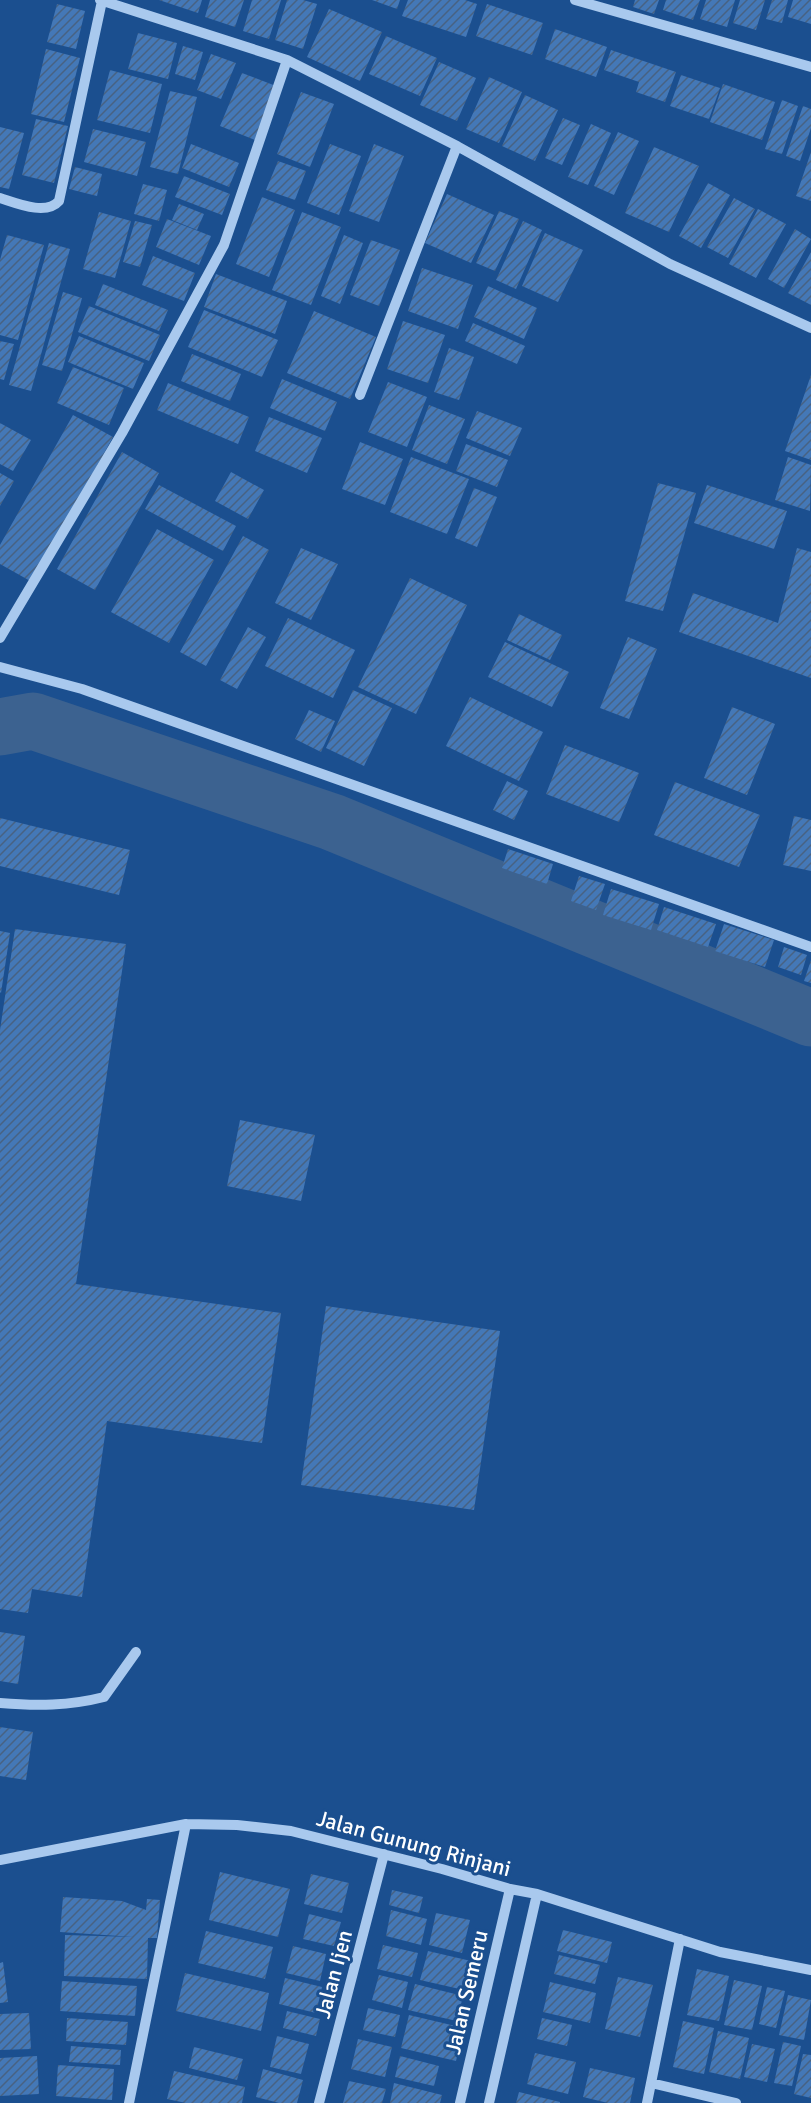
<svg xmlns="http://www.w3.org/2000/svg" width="811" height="2103" font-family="Signika,sans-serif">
<defs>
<pattern id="building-hatch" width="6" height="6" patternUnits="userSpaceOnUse" patternTransform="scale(1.5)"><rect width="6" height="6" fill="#4478b7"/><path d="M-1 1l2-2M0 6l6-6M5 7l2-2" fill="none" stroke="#486282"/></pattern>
</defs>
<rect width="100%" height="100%" fill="#1b4f8f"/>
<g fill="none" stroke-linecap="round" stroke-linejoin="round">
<path stroke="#3c6290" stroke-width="57" d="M0 727 33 721 332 822 811 1018"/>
</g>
<path fill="url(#building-hatch)" d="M159 0H202L198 13Z
M210 0H244L235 27 205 17Z
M252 0H281L269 39 243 31Z
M287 0H303L317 4 303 49 275 40Z
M372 0H400L397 9Z
M408 0H465L477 4 466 37 402 16Z
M635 0H659L654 14 633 7Z
M666 0H700L693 20 663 10Z
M706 0H735L727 27 700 19Z
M740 0H765L756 30 733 23Z
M772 0H788L782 23 766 19Z
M793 0H811V24L788 17Z
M57 4 85 11 76 49 47 42Z
M487 4 543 23 532 55 476 36Z
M329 9 382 32 360 81 307 57Z
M555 29 607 47 596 77 545 59Z
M138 33 177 43 168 79 128 69Z
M386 36 437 58 420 96 369 74Z
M183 46 203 52 195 80 175 74Z
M46 49 80 58 64 122 31 114Z
M611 50 676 72 665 102 636 92 639 82 604 70Z
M211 54 236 63 221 99 197 90Z
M439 62 476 78 457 121 420 105Z
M110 70 162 84 150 133 97 120Z
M242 73 276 86 255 140 220 126Z
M681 75 720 88 709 119 670 106Z
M489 77 522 92 499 143 466 129Z
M723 84 775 102 762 140 710 122Z
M170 91 197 97 178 174 150 167Z
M301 92 334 104 310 167 277 154Z
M525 95 558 110 535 161 502 146Z
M782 100 798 106 782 154 765 149Z
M803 106 811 109V128L800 161 786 156Z
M563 118 580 125 562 165 545 158Z
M36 119 68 126 54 183 22 175Z
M591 124 611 133 588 185 568 177Z
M0 127 24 133 9 189 0 187Z
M93 129 146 142 137 176 84 162Z
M618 132 639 141 614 195 594 186Z
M191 144 239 163 229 187 182 168Z
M330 144 361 156 339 215 307 203Z
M374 144 404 156 379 222 349 211Z
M654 147 699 166 669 232 625 213Z
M811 152V201L796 196Z
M278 161 306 171 295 200 266 190Z
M75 167 102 174 97 196 69 189Z
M184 176 230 194 222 215 175 197Z
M708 183 730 195 701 248 679 236Z
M143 184 167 190 159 221 134 214Z
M447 194 494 215 471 263 425 243Z
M262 197 295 210 269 277 236 264Z
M734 198 755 209 728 258 707 247Z
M179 204 204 214 197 230 172 220Z
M758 209 786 224 756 278 729 264Z
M499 211 519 219 495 271 476 263Z
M99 212 131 221 115 278 83 269Z
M302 212 341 227 311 305 272 290Z
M167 219 211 236 199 265 156 247Z
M135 221 152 225 140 267 123 262Z
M523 221 542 230 516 289 496 280Z
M795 229 811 239 784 288 768 279Z
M545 233 583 250 558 302 522 286Z
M7 235 44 245 18 340 0 335V260Z
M344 235 363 243 340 304 321 296Z
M371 240 400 250 379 306 350 295Z
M49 243 70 249 31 391 9 385Z
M811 252V305L788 293Z
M153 256 195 273 184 301 142 285Z
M422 268 473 285 458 329 408 311Z
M216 274 287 301 275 334 204 307Z
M103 284 168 310 159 331 95 305Z
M488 286 537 308 524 339 474 317Z
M63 292 82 298 62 371 42 365Z
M89 306 160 335 149 361 78 332Z
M204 310 278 340 262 377 188 347Z
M314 311 376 337 350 399 287 373Z
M403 321 445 335 428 383 387 369Z
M473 323 525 346 517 364 465 341Z
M79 336 144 363 133 389 68 362Z
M0 341 14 344 4 380 0 379Z
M449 348 474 357 459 400 434 392Z
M192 354 241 374 230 401 181 381Z
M73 367 124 388 109 425 57 403Z
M811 375V460L785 451Z
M282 379 337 402 325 431 270 408Z
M388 382 427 397 407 447 368 432Z
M168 383 249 417 238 444 157 410Z
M429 405 465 419 447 464 412 450Z
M477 411 522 428 510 456 466 438Z
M73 415 113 437 32 582 0 564V545Z
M269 417 322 438 307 473 255 451Z
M0 423 31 440 13 471 0 464Z
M360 442 403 459 385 505 342 489Z
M466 444 508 460 497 487 456 471Z
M122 452 159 473 95 590 57 569Z
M411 457 469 479 447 534 390 512Z
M788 457 811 465 810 511 775 500Z
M231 472 264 490 248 519 215 501Z
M0 473 14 481 0 506Z
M658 483 696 493 663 611 625 601Z
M159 485 236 526 223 551 145 509Z
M707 485 787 511 774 549 694 523Z
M474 488 497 497 477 547 455 538Z
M157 529 214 560 169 643 111 612Z
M243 536 269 550 206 666 180 652Z
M301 548 338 564 311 620 275 603Z
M797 548 811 552V678L679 632 693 593 778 623Z
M410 578 467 605 416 714 358 687Z
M519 614 562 635 550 660 507 640Z
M288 618 355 650 333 698 265 666Z
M248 627 266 637 237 689 220 680Z
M628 637 657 649 629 719 600 708Z
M505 642 569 672 552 707 488 677Z
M353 690 392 708 364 766 326 748Z
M470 697 543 732 519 781 446 746Z
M732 707 775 724 747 795 704 778Z
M309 710 335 721 321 752 295 739Z
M565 745 639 773 619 822 546 794Z
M507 781 528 791 514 820 493 810Z
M675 782 760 815 739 867 654 835Z
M794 816 811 820V871L783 865Z
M0 818 130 850 119 895 0 866Z
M508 849 553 864 547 884 502 868Z
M579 876 605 884 596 910 571 901Z
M611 889 659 904 651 930 603 915Z
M664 907 716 924 708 947 657 930Z
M724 924 774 940 765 967 715 951Z
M15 929 126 944 76 1284 281 1313 262 1443 107 1421 82 1597 32 1589 28 1613 0 1609V1030Z
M0 931 10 933 1 993 0 992Z
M784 947 807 955 801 975 778 967Z
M811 960V983L804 981Z
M240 1120 315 1135 301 1201 227 1186Z
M326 1306 500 1331 474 1510 301 1485Z
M0 1632 25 1636 18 1684 0 1681Z
M0 1727 33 1732 26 1780 0 1776Z
M220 1872 290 1889 278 1937 209 1920Z
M311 1874 349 1883 342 1913 304 1904Z
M392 1890 423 1897 419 1913 389 1905Z
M63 1897 122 1901 146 1910 147 1899 160 1900 157 1938H148L147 1979 64 1976 65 1935 134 1937 60 1932Z
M391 1910 427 1919 421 1945 386 1936Z
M436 1913 470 1920 462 1953 429 1945Z
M309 1914 341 1922 334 1946 303 1939Z
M563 1930 612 1942 607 1963 557 1951Z
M206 1931 273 1947 265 1979 198 1963Z
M383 1945 418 1953 412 1977 377 1969Z
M293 1946 326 1954 320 1981 286 1973Z
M428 1951 471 1961 464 1990 420 1980Z
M559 1955 600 1965 595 1984 554 1974Z
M3 1962 8 2002 0 2003V1963Z
M697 1969 729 1976 719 2021 687 2015Z
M185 1973 269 1993 261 2031 176 2011Z
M379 1975 408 1982 402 2008 372 2000Z
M618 1977 653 1985 640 2037 605 2029Z
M285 1978 322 1987 316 2013 279 2004Z
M734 1980 762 1986 752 2030 724 2025Z
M62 1981 137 1986 135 2016 60 2011Z
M550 1982 596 1993 590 2023 543 2012Z
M415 1984 463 1996 457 2021 408 2010Z
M767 1987 785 1991 776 2028 759 2024Z
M788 1995 811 2000 804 2040 779 2035Z
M368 2008 400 2015 395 2037 363 2030Z
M287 2011 320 2019 316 2036 283 2028Z
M29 2013 31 2049 0 2050V2014Z
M409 2015 464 2028 456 2061 401 2048Z
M67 2018 128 2022 126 2045 66 2041Z
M542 2018 572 2025 567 2046 537 2039Z
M683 2021 714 2028 704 2074 673 2067Z
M718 2031 749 2038 740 2079 709 2072Z
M277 2036 309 2044 301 2074 270 2067Z
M358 2039 392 2047 385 2077 351 2069Z
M783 2042 801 2046 792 2086 774 2083Z
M752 2044 775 2049 767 2082 744 2077Z
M71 2046 121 2050 120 2065 69 2062Z
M194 2047 243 2059 237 2080 189 2068Z
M535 2053 576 2062 568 2094 527 2084Z
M803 2054 811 2055V2098L794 2094Z
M37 2056 39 2094 0 2096V2058Z
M400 2056 439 2066 434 2086 395 2077Z
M58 2065 114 2069 112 2100 56 2096Z
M590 2068 635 2078 630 2103H608L583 2097Z
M263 2069 303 2080 297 2103H279L256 2097Z
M174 2071 245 2087 242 2103H186L167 2099Z
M349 2081 386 2089 382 2103H343Z
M394 2083 442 2095 440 2103H390Z
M519 2092 560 2102V2103H516Z"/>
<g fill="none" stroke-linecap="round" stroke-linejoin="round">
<path stroke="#a9c9ee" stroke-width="10" d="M100 0 287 60 457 146 670 264 811 328
M575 0 811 67
M0 198C16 203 46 216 59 201L102 1
M360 395 457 146
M0 638 122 433 224 245 287 60
M0 667 82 689 811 947
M0 1703C36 1706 69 1706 104 1697L136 1652
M0 1860 186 1824 237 1825 291 1831 442 1869 510 1889 537 1894 720 1952 811 1970
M651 2083 736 2103
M129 2103 186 1824
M319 2103 384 1854
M460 2103 510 1889
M489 2103 537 1894
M647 2103 680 1939"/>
</g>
<g text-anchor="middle" stroke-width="6" stroke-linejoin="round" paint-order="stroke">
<g font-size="22" fill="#fff" stroke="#1b4f8f">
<text transform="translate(414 1843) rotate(15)" y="8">Jalan Gunung Rinjani</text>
<text transform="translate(333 1974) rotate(-75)" y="8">Jalan Ijen</text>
<text transform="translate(466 1992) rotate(-77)" y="8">Jalan Semeru</text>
</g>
</g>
</svg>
